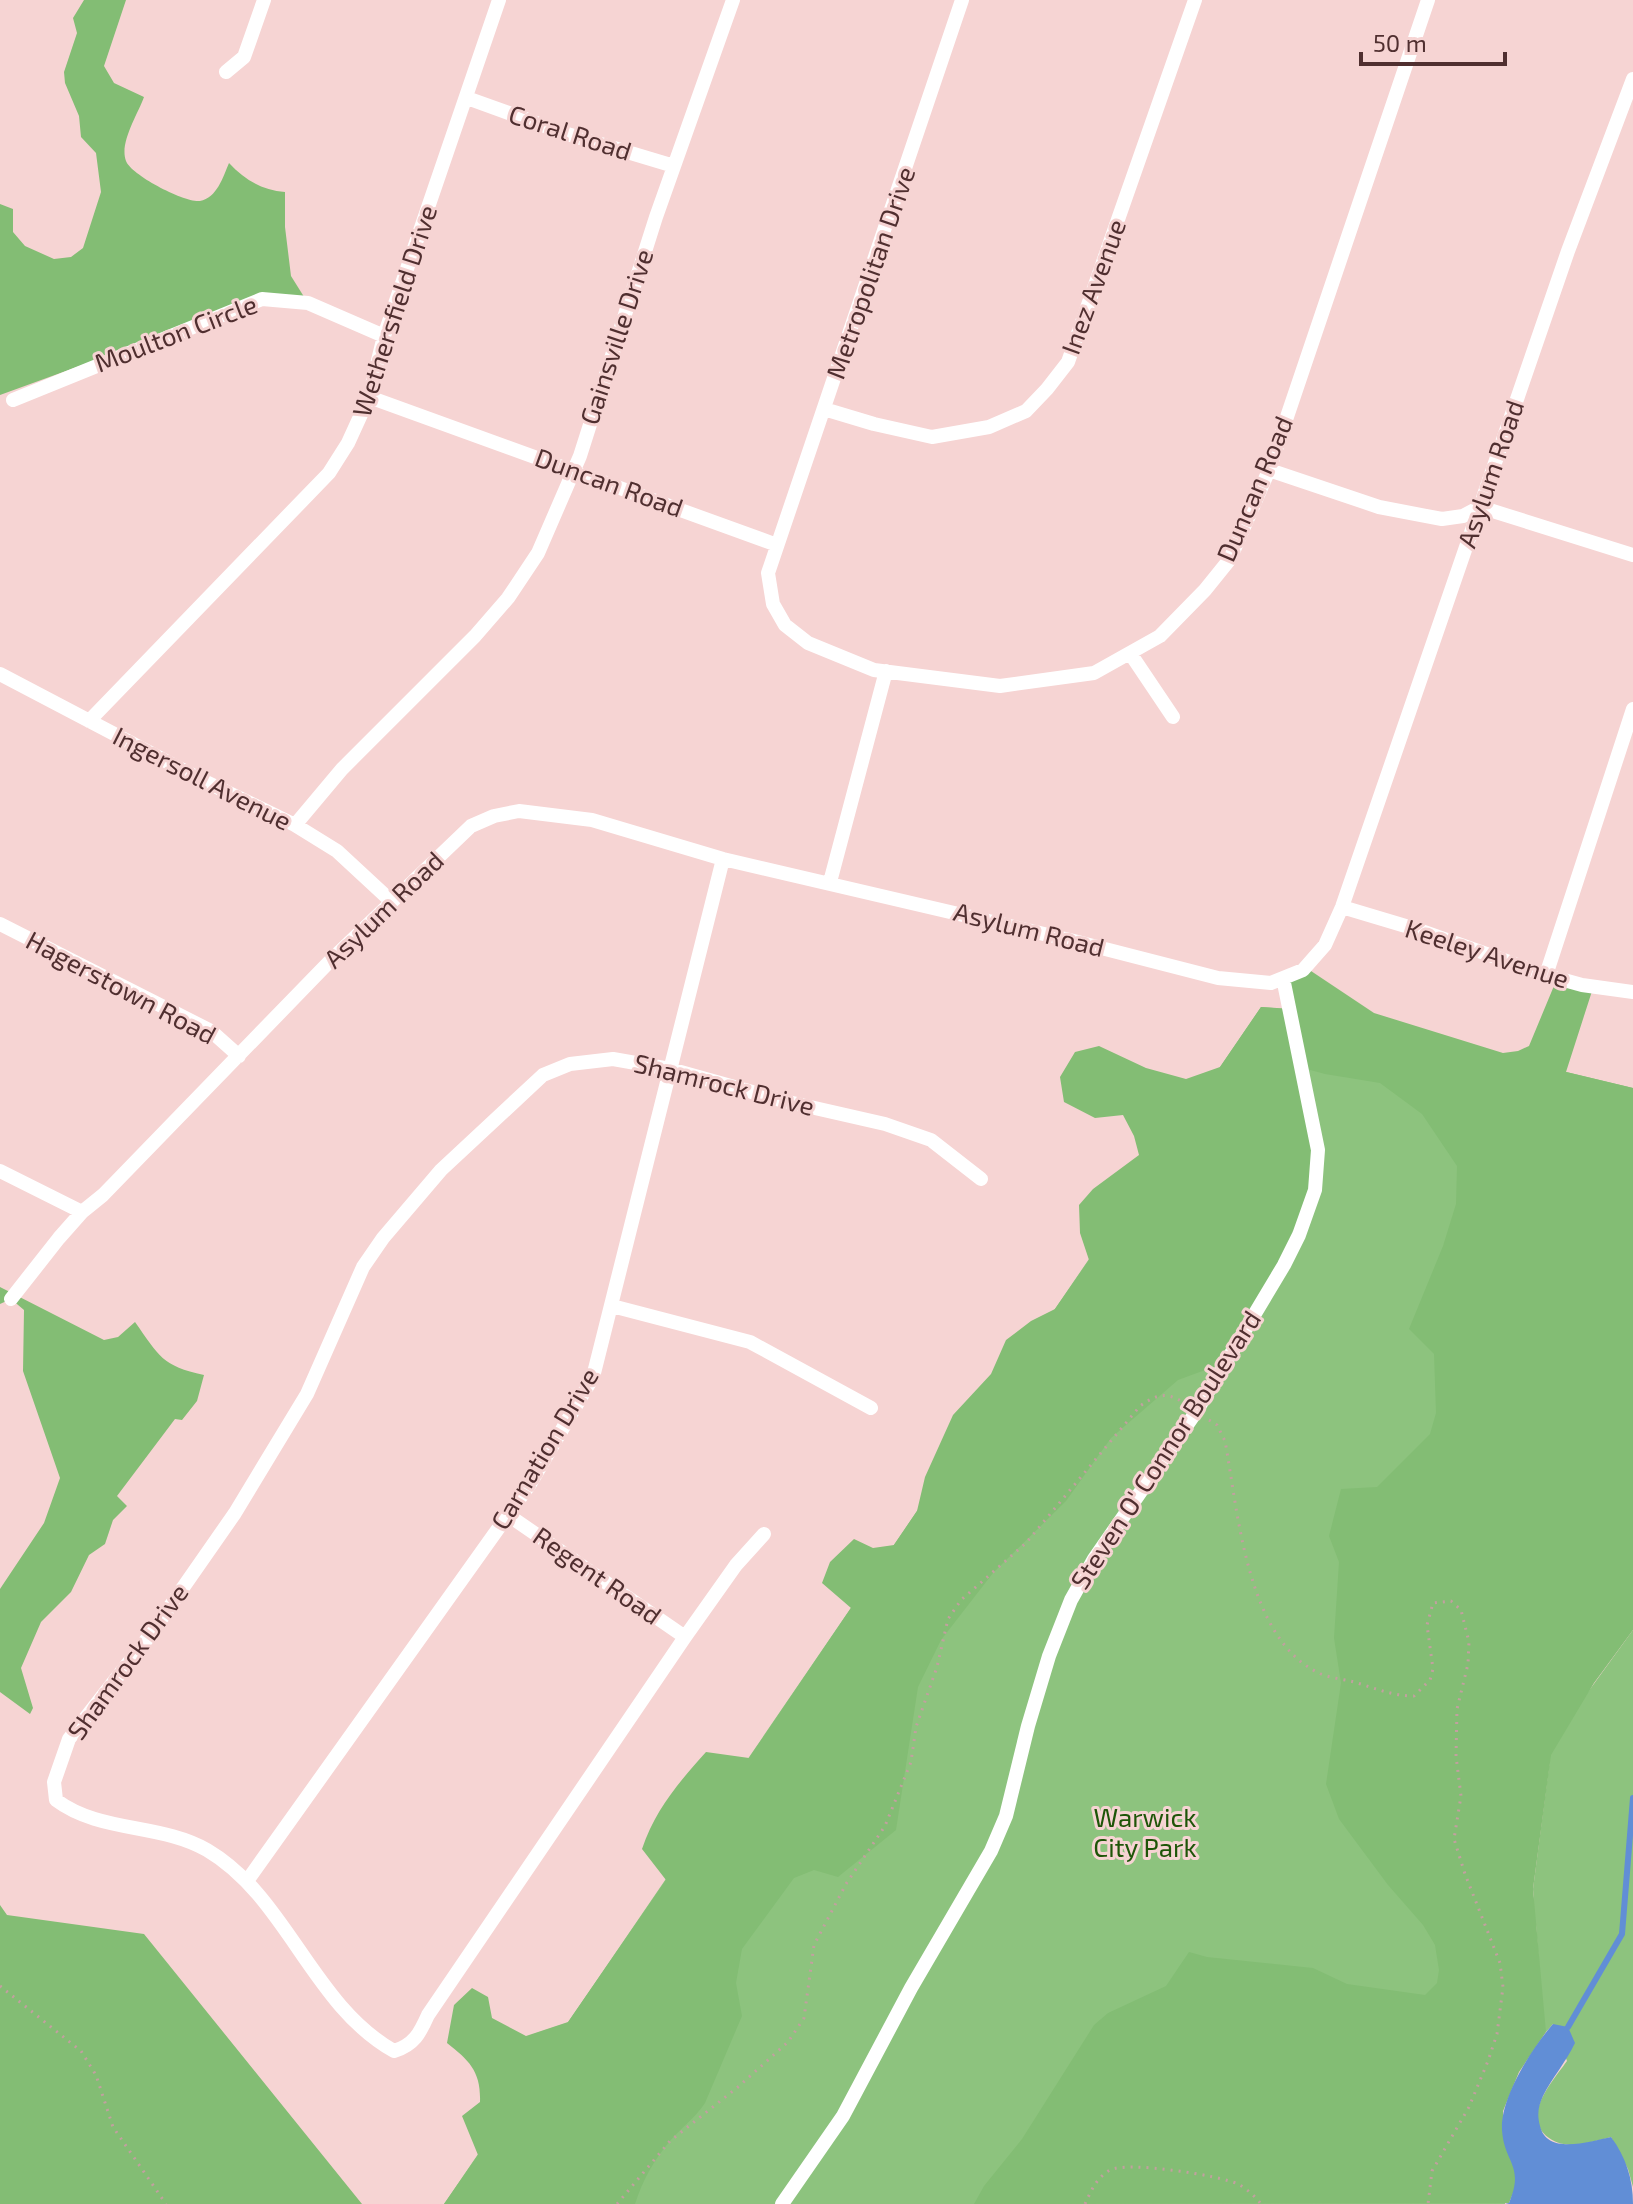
<svg xmlns="http://www.w3.org/2000/svg" width="1633" height="2204" font-family="'Exo 2',sans-serif">
<rect width="100%" height="100%" fill="#f6d4d3"/>
<path fill="#8dc37e" fill-rule="evenodd" d="M1261 1007 1313 1011 1633 1088 1588 1692 1633 1630V2187L1628 2169 1611 2137C1599 2140 1586 2144 1573 2145 1565 2145 1556 2143 1549 2138 1520 2117 1552 2082 1567 2061L1553 2024 1546 2032 1544 2029 1536 1925 1503 2111 1505 2204H444ZM1550 1759 1533 1889 1534 1901 1530 1881Z"/>
<path fill="#83bd74" d="M84 0H126L104 66 114 83 144 97C138 114 119 143 126 161 131 175 185 203 200 201 217 198 223 177 229 163 245 180 262 190 285 192V227L291 276 306 300H261L0 395V204L13 209V232L25 246 54 259 71 257 83 248 101 192 96 153 81 137 79 116 65 83 64 72 77 33 73 18Z
M1308 969 1374 1013 1503 1053 1518 1051 1529 1046 1556 981 1593 988 1566 1072 1633 1088V1630L1594 1683 1551 1755 1533 1889 1546 2032 1519 2072 1503 2111 1502 2132 1515 2168 1516 2186 1509 2203 974 2204 984 2186 1022 2139 1094 2025 1108 2013 1166 1986 1189 1952 1207 1957 1313 1968 1347 1984 1425 1995 1437 1983 1439 1970 1435 1945 1423 1925 1388 1885 1339 1819 1326 1784 1341 1683 1334 1638 1339 1562 1329 1536 1341 1489 1377 1487 1430 1434 1436 1413 1434 1354 1409 1329 1443 1246 1456 1204 1457 1166 1422 1114 1380 1083 1325 1074 1303 1068 1313 1156 1311 1187 1297 1236 1216 1366 1178 1380 1111 1438 1066 1501 993 1573 941 1640 918 1687 896 1830 838 1877 814 1870 794 1878 742 1949 736 1983 742 2016 705 2103C695 2118 681 2128 670 2141 653 2161 643 2180 635 2204H444L478 2155 462 2116 480 2102C481 2072 470 2061 447 2043L454 2005 472 1988 488 1997 492 2018 526 2036 568 2022 666 1880 642 1849C655 1810 679 1782 706 1752L749 1758 851 1608 822 1583 830 1562 854 1539 873 1548 894 1545 917 1511 925 1477 953 1415 991 1374 1006 1340 1031 1321 1055 1309 1089 1260 1080 1233 1079 1205 1093 1189 1139 1155 1134 1136 1123 1115 1095 1118 1064 1102 1060 1077 1075 1052 1099 1046 1146 1068 1186 1079 1220 1067 1261 1007 1290 1009 1284 981Z
M0 1287 104 1340 118 1337 135 1322C159 1356 162 1366 204 1375L197 1401 182 1420 175 1419 117 1496 127 1506 113 1520 105 1544 89 1555 71 1592 41 1622 21 1668 33 1708 30 1714 0 1692V1589L44 1523 60 1478 23 1371 24 1310 11 1299 0 1304Z
M0 1905 7 1915 144 1934 362 2204H0Z"/>
<path fill="#618ed6" d="M1553 2024 1568 2027 1575 2043C1566 2062 1552 2078 1543 2096 1538 2107 1537 2115 1540 2126 1547 2156 1591 2141 1611 2137 1626 2157 1633 2179 1633 2204H1505L1509 2203C1525 2165 1504 2163 1502 2130 1500 2098 1532 2048 1553 2024Z"/>
<g fill="none" stroke-linecap="round" stroke-linejoin="round">
<path stroke="#618ed6" stroke-width="6" d="M1568 2027 1622 1934 1633 1798"/>
<path stroke="#c2a09f" stroke-width="3" stroke-dasharray="2 6" stroke-linecap="butt" d="M1209 1420 1217 1425 1225 1441C1238 1510 1246 1639 1319 1673 1329 1678 1343 1679 1354 1682 1375 1688 1392 1696 1414 1696L1430 1680 1433 1669 1427 1625 1433 1603 1451 1601 1461 1610 1469 1642 1468 1664 1457 1709 1456 1756 1461 1796 1454 1839 1465 1874 1500 1963 1503 1987 1497 2034 1488 2061 1469 2107 1432 2171 1428 2204
M0 1986 81 2051 96 2075 113 2127 166 2204
M617 2204 670 2141 738 2087 788 2042 804 2018 814 1945 846 1884 885 1826 911 1762 916 1727 937 1667 948 1619 961 1600 1026 1543 1140 1406C1157 1394 1166 1392 1183 1402
M1085 2204C1091 2191 1097 2177 1110 2170 1128 2161 1218 2175 1238 2184 1247 2189 1255 2196 1261 2204"/>
<path stroke="#fff" stroke-width="14" d="M962 0 768 573 773 604 785 625 808 643 874 670 1000 686 1094 673 1160 636 1205 590 1230 559 1269 470 1428 0
M226 72 244 57 264 0
M467 98 564 133 674 166
M369 397 777 545
M13 400 262 299 308 303 384 336
M824 409 874 424 932 437 989 427 1026 411 1047 389 1068 362 1195 0
M1269 470 1379 507 1442 519 1463 516 1480 507 1633 555
M1130 653 1173 717
M0 674 200 779 295 825 337 851 391 901
M89 721 329 473 348 443 369 397 384 336 499 0
M295 825 342 769 475 636 508 598 538 553 580 456 656 217 733 0
M830 882 886 671
M1342 907 1419 930 1546 975 1582 985 1633 992
M0 924 211 1031 239 1056
M1546 975 1633 709
M0 1171 82 1212
M11 1299 59 1238 82 1212 103 1195 331 960 471 826 494 816 519 811 592 820 723 859 1074 941 1218 978 1271 983 1303 970 1325 945 1342 907 1568 251 1633 79
M612 1306 750 1342 871 1408
M508 1515 685 1637
M764 1534 736 1565 685 1637 428 2015C420 2033 414 2045 394 2051 312 2005 287 1897 207 1850 160 1823 100 1833 56 1800L54 1782 69 1739 150 1635 235 1513 307 1394 363 1267 383 1238 441 1170 543 1075 570 1064 613 1059 670 1069 784 1101 885 1124 931 1140 981 1179
M247 1881 530 1484 593 1377 723 859
M782 2204 843 2116 911 1988 991 1851 1006 1816 1028 1726 1049 1656 1071 1600 1094 1559 1196 1412 1284 1265 1299 1235 1315 1190 1318 1150 1283 978"/>
</g>
<g text-anchor="middle" stroke-width="6" stroke-linejoin="round" paint-order="stroke">
<g font-size="26" fill="#502f30" stroke="#f6d4d3">
<text transform="translate(570 133) rotate(18)" y="9">Coral Road</text>
<text transform="translate(871 273) rotate(-71)" y="9">Metropolitan Drive</text>
<text transform="translate(1094 287) rotate(-70)" y="9">Inez Avenue</text>
<text transform="translate(395 311) rotate(-72)" y="9">Wethersfield Drive</text>
<text transform="translate(176 334) rotate(-21)" y="9">Moulton Circle</text>
<text transform="translate(617 337) rotate(-72)" y="9">Gainsville Drive</text>
<text transform="translate(1491 474) rotate(-71)" y="9">Asylum Road</text>
<text transform="translate(609 483) rotate(20)" y="9">Duncan Road</text>
<text transform="translate(1255 489) rotate(-67)" y="9">Duncan Road</text>
<text transform="translate(202 779) rotate(27)" y="9">Ingersoll Avenue</text>
<text transform="translate(384 910) rotate(-44)" y="9">Asylum Road</text>
<text transform="translate(1029 930) rotate(14)" y="9">Asylum Road</text>
<text transform="translate(1487 954) rotate(18)" y="9">Keeley Avenue</text>
<text transform="translate(121 988) rotate(28)" y="9">Hagerstown Road</text>
<text transform="translate(724 1085) rotate(14)" y="9">Shamrock Drive</text>
<text transform="translate(545 1449) rotate(-59)" y="9">Carnation Drive</text>
<text transform="translate(1166 1450) rotate(-57)" y="9">Steven O' Connor Boulevard</text>
<text transform="translate(597 1576) rotate(35)" y="9">Regent Road</text>
<text transform="translate(128 1662) rotate(-54)" y="9">Shamrock Drive</text>
</g>
<g font-size="26" fill="#1e5508" stroke="#f6d4d3">
<text x="1145" y="1827">Warwick<tspan x="1145" dy="30">City Park</tspan></text>
</g>
</g>
<path d="M1361 52v12h144v-12" fill="none" stroke="#502f30" stroke-width="4"/>
<text x="1373" y="52" font-size="24" fill="#502f30" stroke="#f6d4d3" stroke-width="6" paint-order="stroke">50 m</text>
</svg>
